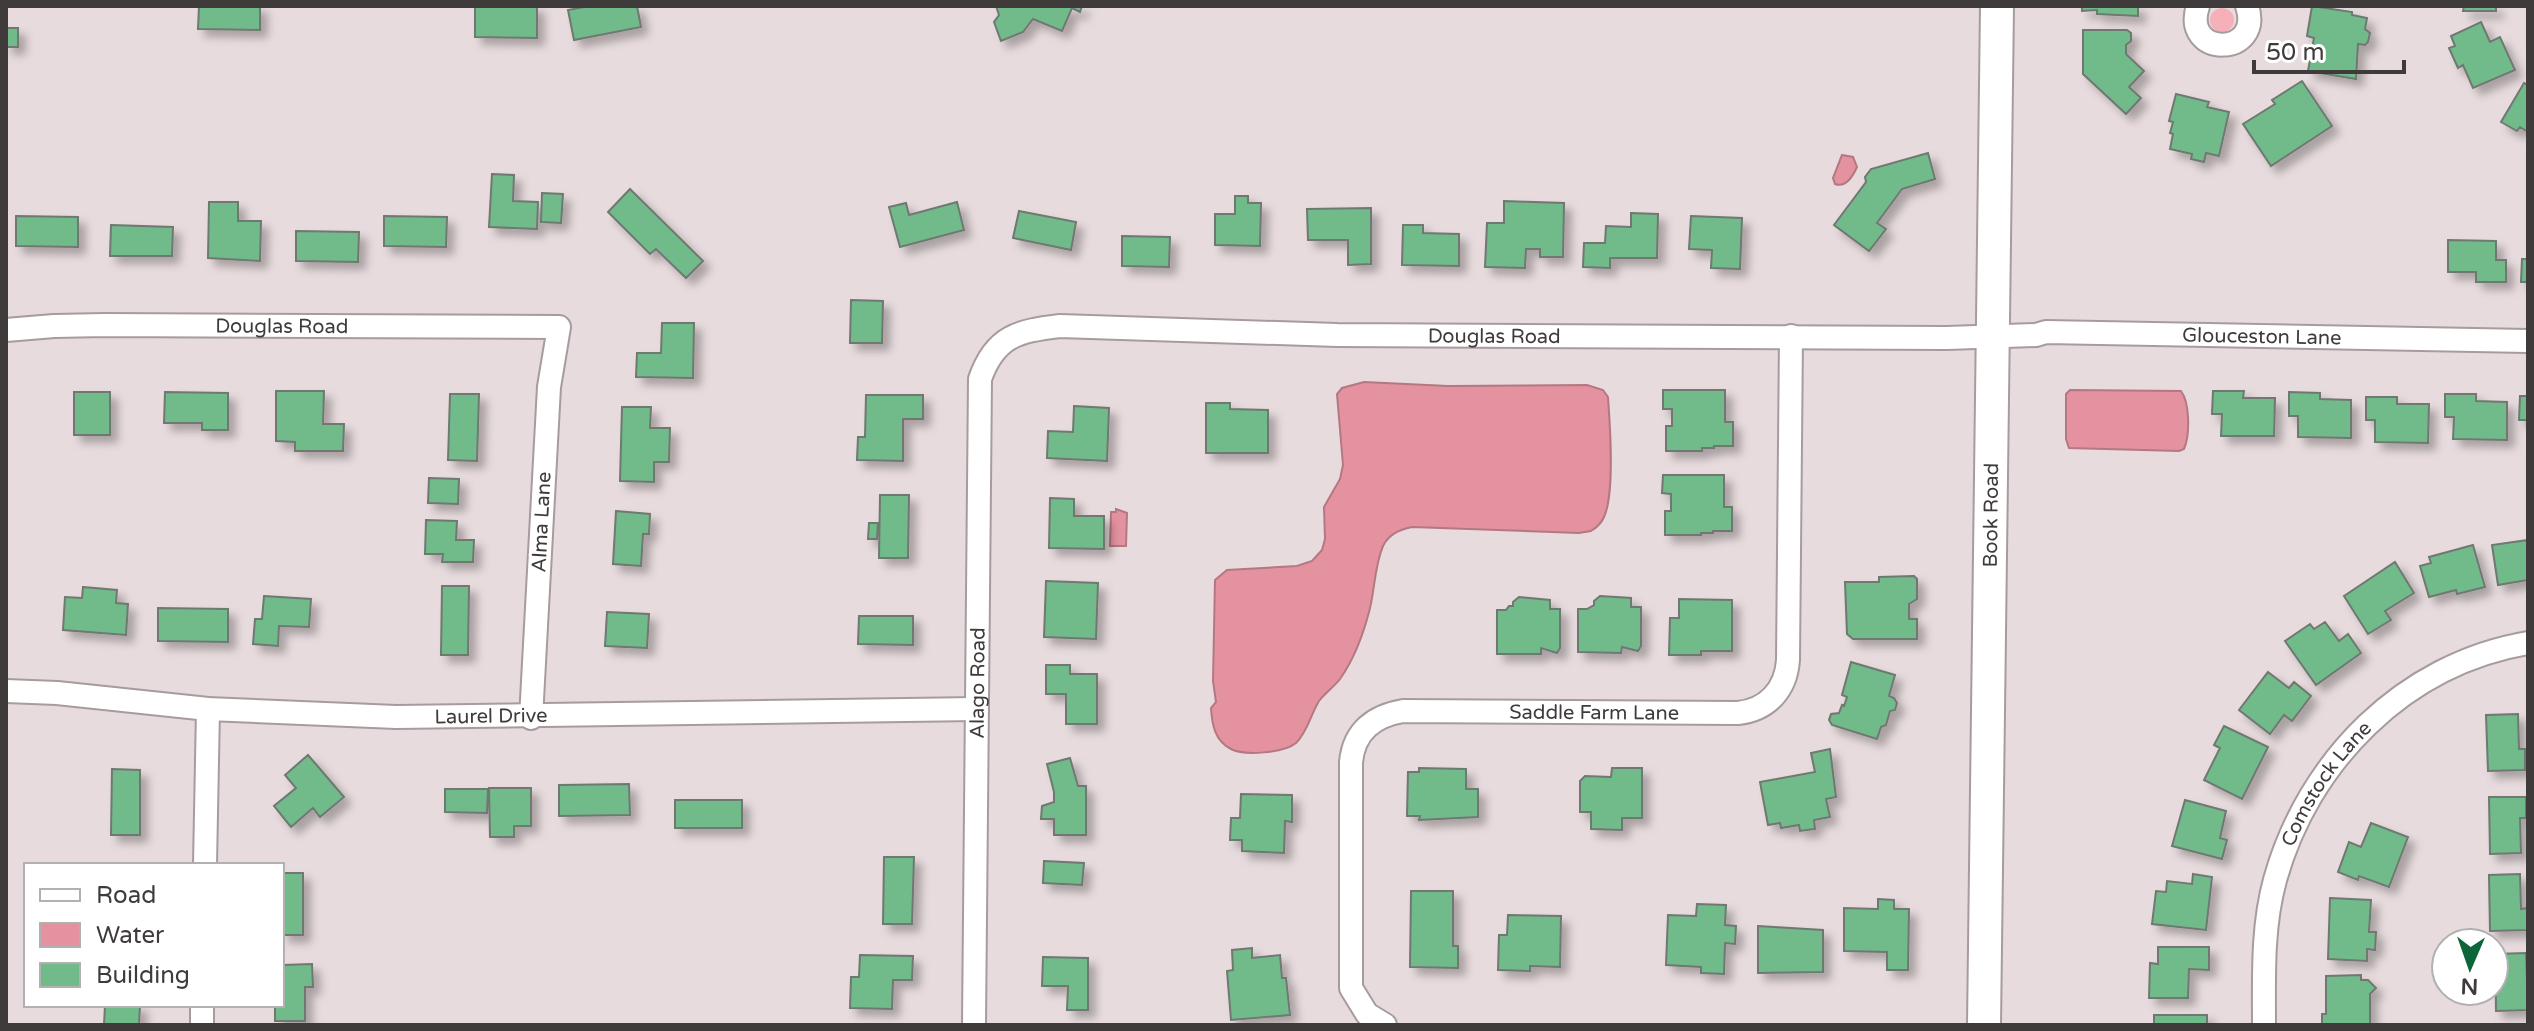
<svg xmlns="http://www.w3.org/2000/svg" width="2534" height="1031" font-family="'Varela Round',sans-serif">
<defs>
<filter id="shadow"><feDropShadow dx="7" dy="7" stdDeviation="4" flood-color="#0004"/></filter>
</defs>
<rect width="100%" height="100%" fill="#e7dbdd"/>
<path fill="#f6b0ba" d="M2210 20a12 12 0 1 1 24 0a12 12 0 1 1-24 0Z"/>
<path fill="#e592a0" stroke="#b37882" stroke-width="2" d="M1842 155 1853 157 1857 167C1853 176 1846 188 1835 184L1833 178Z
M1364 382 1448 386 1587 385 1603 390 1608 397C1610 425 1615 493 1604 517 1601 524 1596 528 1591 531L1579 533 1412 527C1399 530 1389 534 1383 546 1374 567 1375 591 1369 612 1363 635 1354 659 1340 679 1334 687 1325 693 1319 701 1311 714 1307 733 1296 743 1284 753 1244 756 1231 749 1215 741 1212 725 1211 708L1216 702 1213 681 1215 580 1227 570 1297 566 1312 561 1322 550 1325 539 1324 507 1340 479 1343 465 1337 394 1342 388Z
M2070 390 2181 391C2190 403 2190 435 2184 449L2179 451 2069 448 2066 439V394Z
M1116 509 1127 513 1126 546H1110L1111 512H1116Z"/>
<path fill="#71bb8b" stroke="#707872" stroke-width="2" filter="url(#shadow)" d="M199 6H260V30L198 29Z
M475 6H537V38L475 37Z
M589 6H637L641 27 574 40 568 10Z
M996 6H1082L1080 12 1072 8 1062 31 1033 19 1023 32 1001 41 994 22 999 15Z
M2082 6H2138V16L2097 14V10L2082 11Z
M2312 6 2352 12V15L2367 18 2365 29 2370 33 2368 42 2365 45 2358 44 2356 79 2308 71 2314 38 2307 36Z
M2464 6H2496V11H2463Z
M2481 22 2490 42 2500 37 2515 70 2473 88 2463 65 2458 68 2449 48 2455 46 2451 36Z
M6 28H18V47H6Z
M2083 30H2127L2131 33V41L2126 45V54L2144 71 2129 87 2141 98 2126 114 2083 74Z
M2302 81 2332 126 2271 166 2243 124 2275 104 2272 100Z
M2524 83 2528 85V132L2520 127 2517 131 2501 122Z
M2176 94 2209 102 2207 107 2229 112 2219 156 2206 153 2204 162 2191 159 2192 154 2170 149 2173 134 2170 133 2173 122 2169 121Z
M1928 153 1935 179 1902 189 1877 223 1886 229 1869 251 1834 225 1866 182 1865 177 1871 169Z
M492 174 514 175 513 201 538 202 537 229 489 227Z
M630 189 703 261 686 278 656 249 650 254 608 212Z
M542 193 563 194 561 223 541 222Z
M1235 196H1248V203H1261L1260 246 1215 245V214H1235Z
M1504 201 1564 203 1563 257H1540V249H1526L1525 268 1485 267 1487 223H1504Z
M209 202H238V221H261L260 261 208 258Z
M957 202 964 230 900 247 889 207 906 203 909 215Z
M1371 208V264L1348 265V240H1308L1307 209Z
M1019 211 1076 222 1071 250 1013 238Z
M1631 213 1658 214 1657 258H1610V268L1583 267 1584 243H1605L1606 226 1631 227Z
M16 216 78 217V247L16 246Z
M384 216 447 217 446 247 384 246Z
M1691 216 1742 218 1740 269 1711 268 1712 250 1689 249Z
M111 225 173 227 172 256H110Z
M1403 225H1423V233L1459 234V266L1402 265Z
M296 231 359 232 358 262 296 261Z
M1122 236 1170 237 1169 267 1122 266Z
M2448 240 2496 241V260H2506V282H2476V272H2448Z
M2522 259H2528V282H2521Z
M851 300 883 301 882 343H850Z
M662 323H694L693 378 636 377 637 353H661Z
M1663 390H1725V422H1733V446H1714V448H1702V451H1666V426H1672V409H1663Z
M276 391H324L323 424H344L343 451H295V442L276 441Z
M2213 391H2244L2243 398H2275L2274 436H2221L2222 414H2212Z
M74 392H110V435H74Z
M165 392 228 393V430H202V423H164Z
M2289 392 2320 393V399L2351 400V438L2298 437V416H2289Z
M450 394H479L477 461 448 460Z
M2445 394H2476V401L2507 402V440L2453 439 2454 417H2445Z
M866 395H923V419H903V461L857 460 858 437H865Z
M2520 396H2528V420H2519Z
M2366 397H2397V404H2429L2428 443 2375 442V420H2366Z
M1206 403H1230V409L1268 410V453H1206Z
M1074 406 1109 408 1107 461 1047 458 1048 431 1073 432Z
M622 407H651L650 428H670L669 462H654V482L620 481Z
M1663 475H1724V507H1732V531H1713V533H1701V535H1665V511H1671V494L1662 493Z
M429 478 459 479 458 504 428 503Z
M880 495H909L908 558H879Z
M1050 498 1074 499V516H1104V549L1049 548Z
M616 511 650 514 649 534H643L641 566 613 564Z
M426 520 457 521 456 540H474L473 562H442L443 554H425Z
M869 523H878L877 539H868Z
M2528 540V580L2498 585 2492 545Z
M2473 545 2485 587 2457 594 2456 590 2429 597 2420 566 2431 563 2429 557Z
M2395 562 2414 593 2385 611 2391 620 2368 634 2344 596Z
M1914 576 1917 579V599L1909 604V619H1917V639H1853L1847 634 1845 582H1879V577Z
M1046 581 1098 583 1096 639 1044 637Z
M442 586H469L468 655H441Z
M83 587 117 590 116 603 128 604 126 635 63 630 65 597 82 598Z
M264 596 311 599 309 627 279 626 278 646 253 644 255 619H262Z
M1600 596 1631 598V607H1641V646L1638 651 1622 647 1621 653 1578 652V609H1587L1594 605V601Z
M1519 597 1550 600V609H1560V648L1557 653 1541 648V654H1497V610H1506L1509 606H1513V602Z
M1679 599 1732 600V651H1701V655H1669L1670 618H1679Z
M158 608 228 609V642L158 641Z
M607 612 649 614 647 648 605 646Z
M859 616H913V645L858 644Z
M2325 622 2339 641 2348 634 2361 653 2316 685 2285 641 2310 624 2314 629Z
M1851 662 1895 675 1889 696 1894 698 1897 703 1895 710 1890 711 1886 725 1881 727 1877 739 1832 725 1829 720 1831 714 1839 713 1842 705 1844 706 1847 697 1842 695Z
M1046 665H1070V674H1097V724H1066V694H1046Z
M2268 672 2289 688 2294 682 2311 696 2292 721 2284 715 2270 734 2239 710Z
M2518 714 2519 749H2525V770L2488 771 2486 715Z
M2224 726 2268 747 2242 799 2204 780 2220 748 2214 745Z
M1830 749 1836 797 1826 799 1830 817 1814 820 1815 829 1800 831 1799 825 1781 828 1780 823 1768 825 1760 782 1815 772 1811 753Z
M308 755 344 797 320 817 313 808 291 827 274 806 296 788 285 775Z
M1070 758 1078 786H1086V835H1054V819H1041L1042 806 1054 802V792L1047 764Z
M1419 768 1466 769V789H1478V817L1419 820 1420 816H1407L1408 772H1419Z
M1612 768H1642V818H1622V830L1591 829V812H1580V781L1585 776 1611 777Z
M112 769 140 770V835H111Z
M629 784 630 815 559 816V785Z
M489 788H531V826H514V837H490Z
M445 789H488L487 813 445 812Z
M1241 794 1292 795V822L1285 821 1284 853 1242 851V840H1230L1231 818H1240Z
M2489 797H2526V818H2520L2521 853 2490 854Z
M675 800H742V828H675Z
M2185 800 2226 811 2220 838 2227 840 2222 859 2172 846Z
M2371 823 2408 837 2389 887 2359 876 2358 880 2338 872 2349 842 2361 847Z
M884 857H914L912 924H883Z
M1044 861 1084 863 1082 885 1043 883Z
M282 873H303V935H282Z
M2193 874 2212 877 2206 930 2152 924 2156 891 2166 892 2167 881 2192 884Z
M2520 874 2521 909 2527 908V930L2490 931 2489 875Z
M1411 891H1453V946H1458V968L1410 967Z
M2330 898 2371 900 2369 932H2376L2375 950 2367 949V961L2328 959Z
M1878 899 1894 900V909H1909L1908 970H1887V952L1844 951V908L1878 909Z
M1697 904 1726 905 1725 925 1736 926 1735 944 1725 943 1724 974 1701 973V967L1666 965 1668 915 1696 916Z
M1508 915 1561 916 1560 967 1530 966V971L1498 970 1499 935H1507Z
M1758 926 1823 930V972L1758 973Z
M2158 947H2209V970L2189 969 2188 998H2149L2150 963 2158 964Z
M1252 948V958L1280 955 1282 978H1286L1290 1015 1231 1020 1227 971 1233 970 1232 950Z
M2526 953 2528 1010 2496 1011 2495 954Z
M860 955 913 956 912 980H893L892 1009 850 1008 851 977H859Z
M1043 957 1088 958V1010H1067L1068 986H1042Z
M312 964 313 987H305V1021H275V1005H282V965Z
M2361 975V980H2368L2376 988 2370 994V1025H2322V1014H2326V976Z
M105 1005H140L139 1025H104Z
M2154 1015H2207V1025H2154Z"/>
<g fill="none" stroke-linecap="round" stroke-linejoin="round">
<defs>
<g id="street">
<path d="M2198 6C2181 58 2264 57 2247 6"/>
<path id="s1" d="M6 330 54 326 105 325 559 327 549 387 531 718"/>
<path id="s2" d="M6 691 57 693 208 709 396 717 977 709"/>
<path d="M205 865 208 709"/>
<path d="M202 1025V1005"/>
<path id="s3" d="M974 1025 980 379C995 336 1018 331 1060 326L1337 335 1947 338 2036 335 2046 332 2528 341"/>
<path id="s4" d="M1385 1025 1367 1014 1351 988V762C1354 731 1374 716 1403 711L1738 713C1767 710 1786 690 1788 660L1791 336"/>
<path id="s5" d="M2264 1025C2264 977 2262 927 2275 880 2308 761 2404 664 2528 643"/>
</g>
<g id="secondary">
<path id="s6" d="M1984 1025 1997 6"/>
</g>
</defs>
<use href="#street" stroke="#a79c9d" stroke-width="26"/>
<use href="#secondary" stroke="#a79c9d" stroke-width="36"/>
<use href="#street" stroke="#fff" stroke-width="22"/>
<use href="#secondary" stroke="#fff" stroke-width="32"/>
</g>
<g text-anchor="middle" stroke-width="6" stroke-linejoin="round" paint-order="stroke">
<g font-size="20" fill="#3f3b3b" stroke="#fff">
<text dy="7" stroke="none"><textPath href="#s1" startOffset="276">Douglas Road</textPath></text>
<text dy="7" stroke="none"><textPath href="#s3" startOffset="1184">Douglas Road</textPath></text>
<text dy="7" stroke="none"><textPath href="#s3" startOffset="1952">Glouceston Lane</textPath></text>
<text dy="7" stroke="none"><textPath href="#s6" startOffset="510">Book Road</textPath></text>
<text transform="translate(541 522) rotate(-87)" y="7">Alma Lane</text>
<text dy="7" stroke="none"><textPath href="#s3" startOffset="342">Alago Road</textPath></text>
<text dy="7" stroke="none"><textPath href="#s4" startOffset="548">Saddle Farm Lane</textPath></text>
<text dy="7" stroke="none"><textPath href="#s2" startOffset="486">Laurel Drive</textPath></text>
<text dy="7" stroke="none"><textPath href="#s5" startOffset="256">Comstock Lane</textPath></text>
</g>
</g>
<rect width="2534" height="1031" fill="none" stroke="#3f3b3b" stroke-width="16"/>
<rect x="24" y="863" width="260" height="144" fill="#ffffff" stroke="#b2b1b1" stroke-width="2"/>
<rect x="40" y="889" width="40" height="12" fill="#ffffff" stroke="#b2b1b1" stroke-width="2"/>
<text x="96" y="903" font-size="24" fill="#3f3b3b">Road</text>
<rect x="40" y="923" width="40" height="24" fill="#e592a0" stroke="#b2b1b1" stroke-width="2"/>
<text x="96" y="943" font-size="24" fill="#3f3b3b">Water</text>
<rect x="40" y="963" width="40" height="24" fill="#71bb8b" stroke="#b2b1b1" stroke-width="2"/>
<text x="96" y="983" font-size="24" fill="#3f3b3b">Building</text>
<g transform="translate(2470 967) rotate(182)"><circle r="38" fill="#ffffff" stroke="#b2b1b1" stroke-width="2"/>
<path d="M0-6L14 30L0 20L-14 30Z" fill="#0c6639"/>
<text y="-12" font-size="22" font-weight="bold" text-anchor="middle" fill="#3f3b3b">N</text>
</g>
<path d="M2254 60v12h150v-12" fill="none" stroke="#3f3b3b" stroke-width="4"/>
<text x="2266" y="60" font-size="24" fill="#3f3b3b" stroke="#ffffff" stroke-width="6" paint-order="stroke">50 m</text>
</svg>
